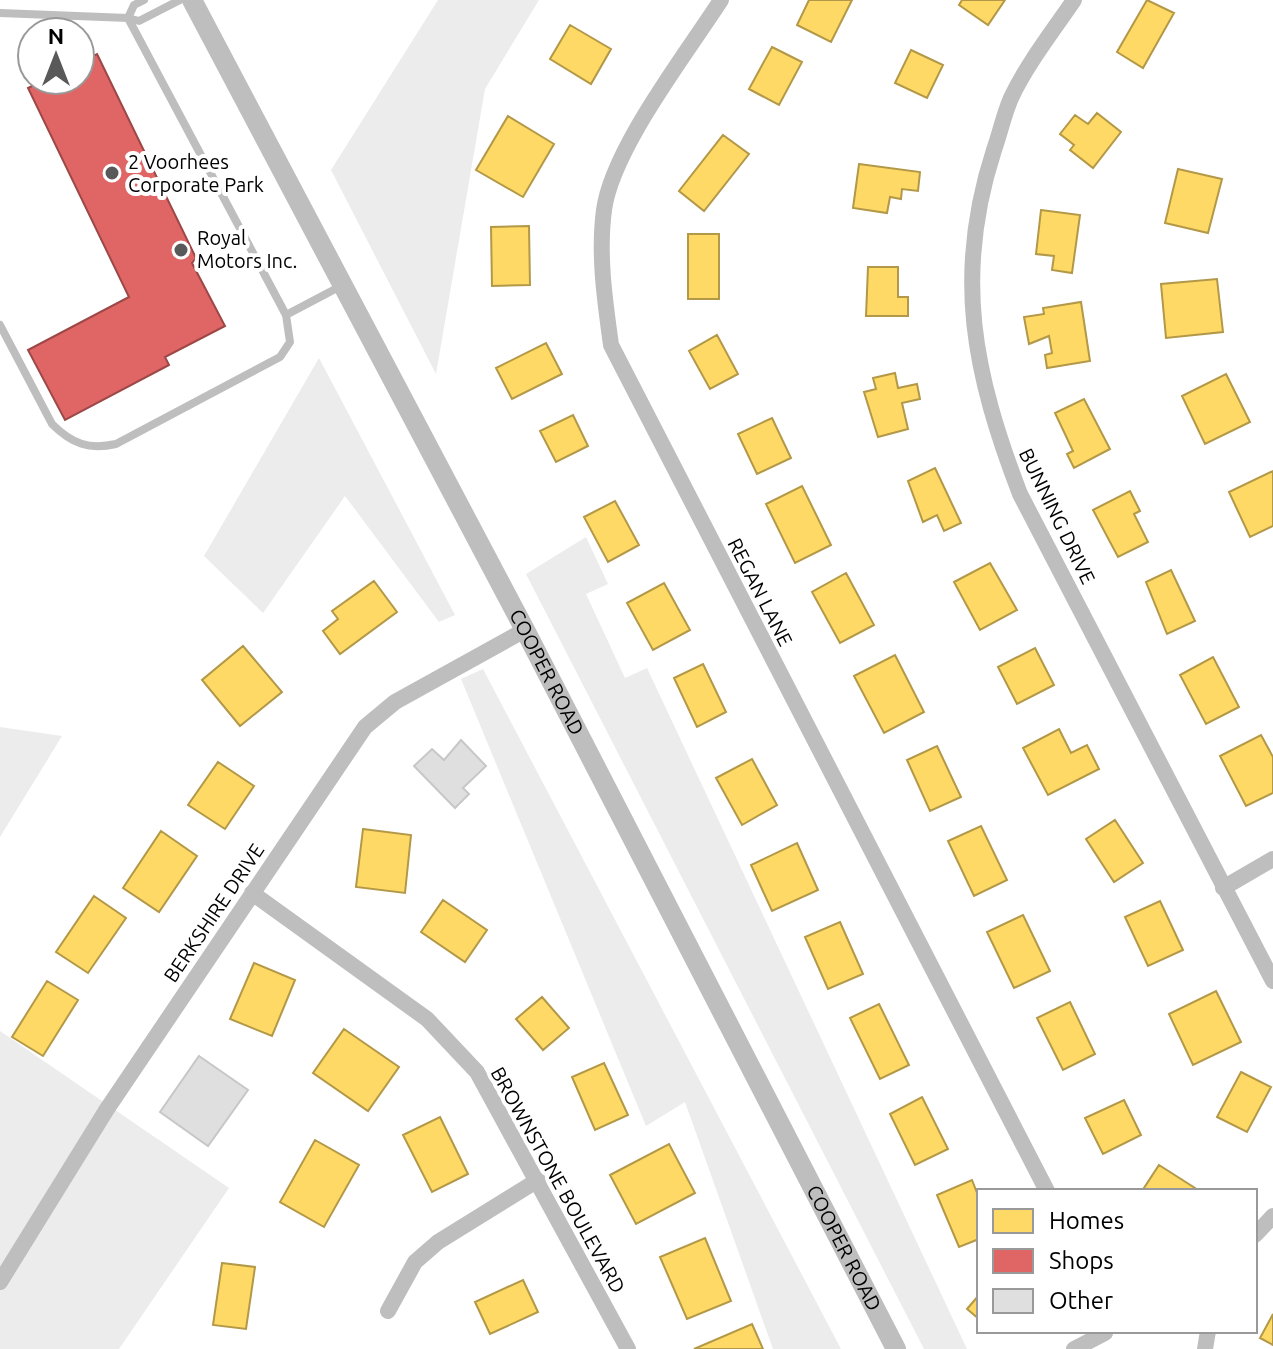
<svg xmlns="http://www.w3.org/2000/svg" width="1273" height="1349" font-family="Ubuntu,sans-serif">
<rect width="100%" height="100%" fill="#fff"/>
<path fill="#ececec" d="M438 0H539L485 89 436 374 331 170Z
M319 358 455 615 439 622 345 496 263 613 204 556Z
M586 537 608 584 586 594 625 678 647 668 967 1349H924L526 574Z
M483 669 841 1349H773L685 1102 646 1126 461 679Z
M0 727 62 736 0 837Z
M0 1031 229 1188 119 1349H0Z"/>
<path fill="#ffd966" stroke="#b29847" stroke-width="2" d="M809 0H852L831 42 797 25Z
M962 0H1005L988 25 959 5Z
M1147 0 1174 13 1143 68 1117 52Z
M570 25 611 49 591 84 550 59Z
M772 47 802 62 779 105 749 89Z
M911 50 943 65 927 98 895 83Z
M1097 113 1121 132 1093 168 1070 150 1074 145 1060 134 1075 115 1088 124Z
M508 116 554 144 523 197 476 170Z
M723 135 749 154 704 211 679 191Z
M859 164 920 172 918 191 902 189 901 199 890 197 887 213 853 208Z
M1178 169 1222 179 1208 233 1165 223Z
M1041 210 1080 215 1072 273 1052 270 1054 256 1036 254Z
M529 226 530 285 492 286 491 227Z
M688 234H719V299H688Z
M868 267H898V297H908V316H866Z
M1217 279 1223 332 1166 338 1161 284Z
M1081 302 1090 361 1047 368 1045 355 1052 353 1049 336 1029 344 1024 317 1044 314 1043 308Z
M717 335 738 374 710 389 689 351Z
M546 343 562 374 512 399 496 368Z
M895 373 898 388 917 384 920 399 902 403 908 429 878 437 864 392 876 389 873 378Z
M1226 374 1250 422 1205 444 1182 396Z
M1084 399 1110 449 1074 468 1067 454 1073 451 1055 413Z
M573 415 588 446 556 462 540 431Z
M772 418 791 458 757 474 738 434Z
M935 468 961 523 944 531 937 515 923 522 908 481Z
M1273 471V526L1250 537 1229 492Z
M802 486 831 545 795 563 766 504Z
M1130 491 1140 511 1134 514 1148 542 1118 557 1093 510Z
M615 501 639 545 608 562 584 517Z
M990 563 1017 610 980 630 954 582Z
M1171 570 1195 621 1167 634 1146 582Z
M846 573 874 625 840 643 812 592Z
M374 581 397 612 340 654 323 631 338 619 332 611Z
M664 583 690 630 653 650 627 603Z
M243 646 282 692 240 726 202 680Z
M1035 648 1054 685 1017 704 998 667Z
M895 655 924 712 884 733 854 676Z
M1213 657 1239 707 1206 724 1180 675Z
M703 664 726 712 697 727 674 678Z
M1059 729 1071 753 1087 745 1099 769 1048 795 1023 748Z
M1261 735 1273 757V793L1246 806 1220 756Z
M937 746 961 797 930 811 907 760Z
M752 759 777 805 742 825 716 778Z
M218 762 254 786 225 829 188 805Z
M1115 820 1143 863 1114 882 1086 839Z
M981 826 1007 880 974 896 948 841Z
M363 829 411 835 405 893 356 887Z
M161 831 197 856 159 912 123 888Z
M797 843 818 890 772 911 751 865Z
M94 896 126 918 88 973 56 952Z
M443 900 487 930 465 962 421 932Z
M1160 901 1183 950 1148 966 1125 917Z
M1023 915 1050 971 1014 988 987 932Z
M840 922 863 974 828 989 805 937Z
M254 963 295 980 272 1036 230 1019Z
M47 981 78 1000 43 1056 12 1037Z
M1216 991 1241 1042 1193 1065 1169 1014Z
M542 997 569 1028 543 1050 516 1019Z
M1070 1002 1095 1054 1063 1070 1037 1018Z
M879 1004 909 1065 880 1079 850 1018Z
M344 1029 399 1067 368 1111 313 1073Z
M604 1063 628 1115 595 1130 572 1077Z
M1241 1072 1271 1087 1247 1132 1217 1117Z
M922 1097 948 1149 915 1165 890 1114Z
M1124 1100 1141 1135 1103 1154 1085 1118Z
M440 1117 468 1174 432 1192 403 1135Z
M315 1140 359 1165 324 1227 280 1202Z
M669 1144 695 1193 636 1224 610 1175Z
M1159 1165 1195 1188 1193 1191H1142Z
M972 1180 979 1198V1239L959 1247 937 1195Z
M705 1238 731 1301 687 1319 660 1257Z
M222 1263 255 1267 246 1329 213 1325Z
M523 1280 538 1312 490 1334 475 1302Z
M979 1295V1319L967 1309Z
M1273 1314V1345L1260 1338Z
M752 1324 763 1349H694Z"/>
<path fill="#e06666" stroke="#9d4747" stroke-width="2" d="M97 54 196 258 192 263 225 326 165 357 169 365 65 420 28 350 129 297 28 88 44 80H80V63Z"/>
<path fill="#dfdfdf" stroke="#c7c7c7" stroke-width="2" d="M461 740 486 766 463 788 469 794 455 808 414 766 432 749 444 760Z
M199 1056 248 1090 208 1146 160 1112Z"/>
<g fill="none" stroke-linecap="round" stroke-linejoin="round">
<path stroke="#bebebe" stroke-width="8" d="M0 13 128 18 139 21 180 0
M128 18 134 5 144 0
M286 315 341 286
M0 325 52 424C72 444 89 450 116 444L280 357 290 342 286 315 128 18"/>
<path stroke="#bebebe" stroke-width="16" d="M721 0C687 53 612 149 604 210 598 255 605 301 611 345L1047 1191
M1074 0C1053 31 1027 64 1011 98 1004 114 1000 133 994 150 953 276 974 374 1020 494L1273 981
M1223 888 1273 859
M252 893 427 1019 477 1072 628 1349
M1255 1235 1273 1216
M0 1282 107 1109 365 727 395 702 525 630
M388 1311 415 1262 438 1242 538 1180
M1074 1349 1105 1333
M1205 1349 1208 1331"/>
<path stroke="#bebebe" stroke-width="20" id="s1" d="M192 0 525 630 896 1349"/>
</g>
<g fill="#595959" stroke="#fff" stroke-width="3">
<circle cx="112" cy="173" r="8"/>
<circle cx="181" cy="250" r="8"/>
</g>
<g text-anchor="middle" stroke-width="8" stroke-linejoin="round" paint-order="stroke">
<g font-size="20" fill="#000" stroke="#fff" text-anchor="start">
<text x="128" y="169">2 Voorhees<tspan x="128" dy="23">Corporate Park</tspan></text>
<text x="197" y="245">Royal<tspan x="197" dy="23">Motors Inc.</tspan></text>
</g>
<g font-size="20" fill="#000" stroke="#fff">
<text transform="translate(1057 516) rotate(64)" y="7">BUNNING DRIVE</text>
<text transform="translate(760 592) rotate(63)" y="7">REGAN LANE</text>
<text dy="7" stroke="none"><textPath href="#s1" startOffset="760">COOPER ROAD</textPath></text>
<text transform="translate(214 913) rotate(-56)" y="7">BERKSHIRE DRIVE</text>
<text transform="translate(558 1180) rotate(61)" y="7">BROWNSTONE BOULEVARD</text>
<text dy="7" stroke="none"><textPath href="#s1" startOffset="1408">COOPER ROAD</textPath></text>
</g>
</g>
<rect x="977" y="1189" width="280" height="144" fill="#ffffff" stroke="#999999" stroke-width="2"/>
<rect x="993" y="1209" width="40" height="24" fill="#ffd966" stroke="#999999" stroke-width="2"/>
<text x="1049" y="1229" font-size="24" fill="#000000">Homes</text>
<rect x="993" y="1249" width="40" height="24" fill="#e06666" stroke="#999999" stroke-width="2"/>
<text x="1049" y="1269" font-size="24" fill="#000000">Shops</text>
<rect x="993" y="1289" width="40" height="24" fill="#dfdfdf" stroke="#999999" stroke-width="2"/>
<text x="1049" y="1309" font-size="24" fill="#000000">Other</text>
<g transform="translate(56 56)"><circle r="38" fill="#ffffff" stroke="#999999" stroke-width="2"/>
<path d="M0-6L14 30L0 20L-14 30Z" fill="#595959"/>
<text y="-12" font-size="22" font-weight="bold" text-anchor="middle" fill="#000000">N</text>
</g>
</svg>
